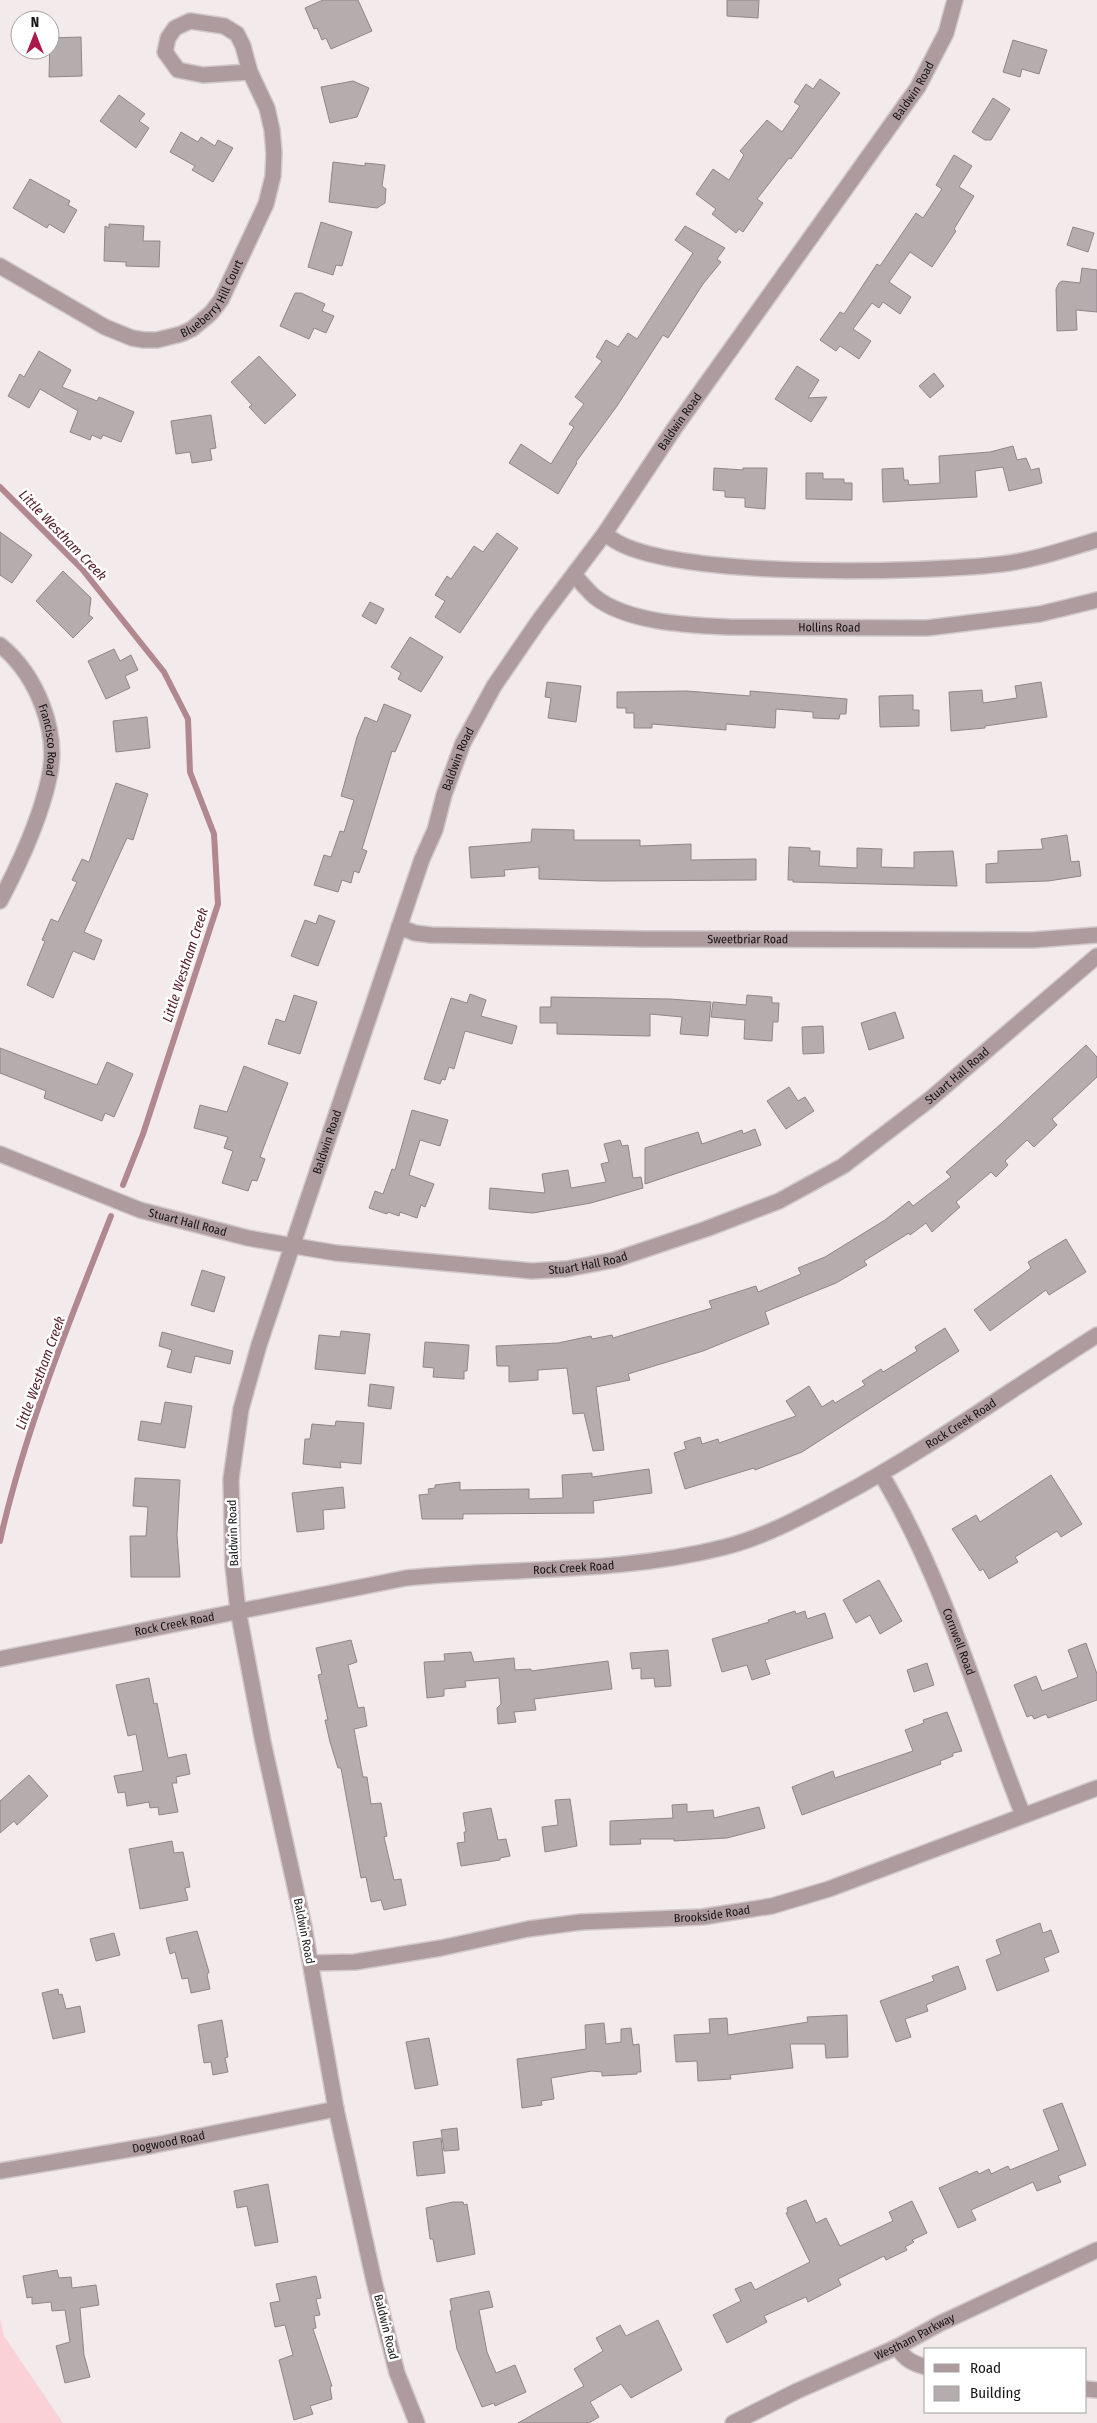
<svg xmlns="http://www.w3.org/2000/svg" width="1097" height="2423" font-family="'Fira Sans Condensed',sans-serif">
<rect width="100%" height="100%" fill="#f3eaeb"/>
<path fill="#f9d1d7" d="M0 2318 4 2336 63 2423H0Z"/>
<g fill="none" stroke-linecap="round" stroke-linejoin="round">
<path stroke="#b1888f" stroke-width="6" d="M0 487 82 569 164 672 188 719 190 772 214 834 218 904 143 1134 123 1185
M0 1541C24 1432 70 1320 111 1216"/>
</g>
<path fill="#b4acad" stroke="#8f8688" d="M323 0H358L372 31 331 49 326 38 322 40 317 28 314 29 305 8Z
M727 0H759L758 18 727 16Z
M81 37 82 76 49 77 50 38Z
M1013 40 1047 50 1039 74 1022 69 1020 77 1003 72Z
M820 79 840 93 791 159 789 158 757 199 763 203 743 232 739 229 736 233 712 214 716 209 696 194 713 169 729 180 744 155 740 151 767 120 782 132 800 106 794 102 806 84 813 89Z
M353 81 369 88 357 117 330 123 321 87Z
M119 95 145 114 139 121 149 128 136 148 100 121Z
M993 98 1010 109 991 140H985L972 132Z
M181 132 198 142 201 137 215 146 218 140 233 148 213 182 192 170 195 166 170 152Z
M954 155 972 166 959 187 974 196 954 229 956 231 932 267 910 252 889 282 911 297 900 314 883 302 879 308 872 303 853 329 871 341 859 359 840 346 836 351 820 340 840 312 844 314 877 264 880 266 916 213 923 218 942 189 936 185Z
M333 162 365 166V163L385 165 382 186 386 189 385 203 377 208 329 202Z
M30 179 70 201 68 205 77 210 64 233 49 224 47 228 13 208Z
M321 222 352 232 342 266 336 265 333 275 308 267Z
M109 224 144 226 143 241H160L159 267 126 266V262L104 261 105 226 109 228Z
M685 226 725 248 717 259 721 262 703 284 668 338 663 335 617 406 576 462 577 463 558 494 509 463 521 444 551 464 574 427 569 424 584 404 575 397 602 361 596 357 606 340 618 347 628 333 637 339 693 253 675 240Z
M1073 227 1094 233 1088 252 1067 245Z
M1082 268 1097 270V312L1076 310 1077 330 1057 331 1056 289 1059 283 1062 281 1080 283Z
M295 293H301L325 304 322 311 334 316 326 333 314 328 309 339 280 326Z
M39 351 71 370 62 387 97 401 99 397 134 412 121 442 103 435 101 439 92 435 90 440 70 432 78 411 40 389 29 408 8 396 20 374 24 377Z
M259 356 296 395 265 424 249 407 252 405 231 382Z
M797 366 819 380 808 398 827 397 811 422 775 399Z
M934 373 944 386 930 398 919 386Z
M211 415 216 448 210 449 212 460 192 463 190 452 176 454 171 421Z
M1013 446 1017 460 1026 458 1031 470 1039 468 1042 483 1009 491 1003 467 975 471 977 497 883 502 882 469 903 468 904 480H908L909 485 940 483 939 456 990 452Z
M714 468 743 470V468H767L765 509 745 507V498L725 497V491L713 490Z
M806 473H823V479H844V483H852V500L806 499Z
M0 532 32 555 12 583 0 575Z
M497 533 518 548 460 633 435 617 445 601 435 595 447 576 451 579 474 546 483 552Z
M63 571 91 598 89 615 93 618 73 638 36 601Z
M370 602 384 609 376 624 362 616Z
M410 637 443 657 421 692 398 679 401 673 391 667Z
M114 649 120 661 131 655 138 670 125 676 130 688 106 699 88 661Z
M547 682 581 686 576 722 548 718 551 698 545 697Z
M1041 682 1047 717 985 726V728L951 731 949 692 982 690 983 703 1017 698 1015 686Z
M687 691 750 696V691L847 699 846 714H840L839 719 813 718V712L776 709 775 728 726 724V730L652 724V728H634V713H626V708H617V692Z
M913 695V710H919V726L880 727 879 696Z
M384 704 411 715 395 752 392 751 362 849 367 851 359 873 354 871 351 883 342 880 338 892 314 885 324 855 331 857 340 831 344 832 354 800 341 796 357 737 365 717 377 722Z
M147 717 150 748 116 752 113 721Z
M116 783 148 794 133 840 127 838 84 932 102 940 94 960 73 951 53 998 27 985 45 941 42 940 51 919 58 922 77 882 72 880 82 859 89 862Z
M532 829 574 830V840H640V846L691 844V860L756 859V880L602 881 539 879V867L504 870 505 876 471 878 469 847 531 842Z
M1067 835 1071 862 1079 861 1081 876 1048 881 986 883V864L998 863V851L1043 849 1041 839Z
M789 847 810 848V851H820L819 866 857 868V848L882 849 881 867 914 868V852L953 851 957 886 793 882V880H788Z
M319 915 335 921 318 966 291 956 305 920 316 924Z
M470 994 486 1000 481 1016 517 1026 512 1044 465 1031 454 1069 449 1067 445 1080 442 1079 440 1084 424 1079 451 998 467 1003Z
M294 995 317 1002 300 1054 268 1044 276 1019 285 1022Z
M747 995 772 997V1003H779L778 1022H773L772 1041 744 1039 745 1020 711 1017 713 1002 746 1005Z
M551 997 670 999 711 1002 708 1036 680 1034 682 1017 650 1014V1036L557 1034V1023H540V1007H551Z
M895 1012 904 1038 869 1050 861 1023Z
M823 1026 824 1053 803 1054 802 1027Z
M1086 1045 1097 1057V1077L1052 1119 1057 1125 1034 1147 1027 1140 1005 1161 1008 1165 996 1177 991 1172 956 1202 960 1207 932 1232 926 1223 910 1235 909 1233 864 1261 867 1265 836 1283 765 1312 769 1324 703 1351 628 1374 630 1380 596 1387 604 1450 593 1451 584 1413 573 1414 567 1368 538 1370V1380L509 1382V1366H497L496 1346 558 1343 591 1336 592 1339 612 1335 613 1338 712 1308 709 1301 756 1286 758 1292 801 1274 798 1268 825 1257 885 1220 909 1201 913 1206 951 1177 946 1172 1002 1123Z
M0 1048 97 1085 107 1062 133 1074 114 1117 105 1113 102 1121 44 1098 46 1091 0 1073Z
M244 1066 288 1083 260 1157 265 1159 257 1181 252 1180 248 1191 222 1183 233 1151 224 1148 228 1137 194 1128 200 1105 227 1112Z
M789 1087 798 1101 805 1097 814 1111 786 1129 767 1101Z
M412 1110 448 1120 440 1146 420 1140 409 1175 434 1184 425 1207 421 1205 417 1218 400 1212 399 1216 388 1212 387 1214 369 1208 375 1191 383 1194 392 1169 395 1170Z
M755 1129 761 1145 645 1184V1148L698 1132 702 1144 742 1130 743 1134Z
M620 1140 622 1146 628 1145 633 1178 641 1177 643 1188 591 1203 533 1213 489 1209 490 1188 545 1193 542 1174 568 1170 571 1188 606 1182 601 1164 609 1162 604 1144Z
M1066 1239 1086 1272 1049 1295 1046 1290 990 1331 974 1310 1031 1268 1028 1262Z
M202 1270 225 1277 214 1312 191 1305Z
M945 1328 959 1351 802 1452 755 1470 754 1468 685 1489 674 1453 686 1449 684 1442 700 1437 702 1444 718 1439 719 1443 796 1416 786 1401 809 1386 822 1407 833 1400 835 1403 865 1385 862 1381 881 1369 883 1372 917 1351 915 1347Z
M341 1331 370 1334 365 1374 315 1369 319 1335 340 1337Z
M162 1332 233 1351 230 1364 195 1356 191 1373 167 1367 172 1350 159 1346Z
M425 1342 469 1345 467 1371H464V1379L433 1377 434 1368 423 1367Z
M370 1384 394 1387 391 1409 368 1406Z
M165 1402 192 1406 185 1448 138 1440 141 1421 161 1424Z
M336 1421 364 1423 361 1464 340 1462 341 1468 303 1464 305 1439H310L312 1424 335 1426Z
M649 1469 652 1493 593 1501 594 1513 463 1514V1519H422L419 1495 429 1494 428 1489 435 1488V1485L460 1482V1490L529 1489V1499L563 1498 562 1475 592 1473V1477Z
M1051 1475 1082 1524 1061 1537 1057 1531 1015 1557 1018 1562 989 1579 983 1569 980 1571 952 1529 976 1515 980 1522Z
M135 1478 180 1480 177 1535 180 1577H131L130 1536H146L148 1507 133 1506Z
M343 1487 345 1508 323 1510 324 1529 297 1532 292 1493Z
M879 1580 902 1621 880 1634 870 1615 856 1623 843 1600Z
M795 1611 796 1614 805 1611 807 1619 825 1613 833 1638 765 1660 770 1674 752 1680 747 1665 722 1672 712 1639 769 1622 768 1620Z
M351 1640 357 1662 348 1665 358 1708 364 1707 367 1726 354 1729 363 1777H367L371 1804 381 1803 387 1836 384 1837 394 1880 401 1879 406 1905 384 1910 381 1900 371 1902 366 1877 361 1878 341 1768H338L330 1742 325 1720H328L318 1675 322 1674 316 1648Z
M1086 1643 1097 1674V1700L1048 1718 1046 1714 1034 1719 1032 1715 1027 1717 1014 1685 1036 1676 1042 1691 1078 1677 1068 1650Z
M668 1650 671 1686 655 1687 654 1678 641 1679V1668L632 1669 630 1653Z
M471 1652 474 1662 514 1658 515 1670 531 1669V1671L608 1661 612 1689 534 1699 536 1710 514 1712 516 1722 498 1724 497 1708 501 1704 499 1678 465 1681 466 1687 444 1689V1696L427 1698 424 1662 445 1661 444 1654Z
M927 1663 934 1685 914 1692 907 1670Z
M149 1678 154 1704 157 1703 168 1758 186 1754 190 1774 176 1777 177 1783H172L178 1812 159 1815 158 1807 150 1808 149 1802 127 1806 125 1792 118 1793 114 1776 143 1771 136 1734 128 1736 116 1685Z
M947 1712 962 1751 953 1753V1756L940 1761 941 1764 802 1815 792 1787 833 1771 835 1778 913 1751 905 1730 924 1723 923 1720Z
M29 1775 48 1796 17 1825 14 1821 0 1833V1801Z
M570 1799 577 1846 545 1852 542 1827 558 1825 555 1800Z
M687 1804V1812L713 1810 714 1818 759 1807 765 1828 727 1838 674 1841V1839H640L641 1844 610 1845V1821L673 1818 672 1805Z
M491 1808 498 1840 506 1839 510 1856 500 1858V1860L461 1866 457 1843 465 1842 464 1832H466L463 1813Z
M172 1841 174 1853 183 1852 190 1887 185 1888 188 1900 140 1909 129 1849Z
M1040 1923 1043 1933 1051 1930 1059 1952 1044 1958 1049 1971 997 1991 986 1960 1001 1954 996 1940Z
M197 1931 209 1972 207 1975 210 1989 191 1993 188 1978 182 1979 175 1952 170 1954 166 1938Z
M114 1933 120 1955 96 1961 90 1939Z
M958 1966 966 1989 926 2005 928 2011 905 2019 911 2037 896 2042 880 2001 934 1981 932 1976Z
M58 1989 59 1995 62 1994 66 2009 80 2006 85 2032 53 2039 42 1993Z
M847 2015 848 2057 826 2058 825 2044H790L793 2068 730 2075 731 2079 698 2081 697 2061 676 2062 674 2035 710 2033 709 2019 727 2018 728 2035 808 2022 807 2017Z
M222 2020 228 2057 225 2058 228 2072 213 2075 211 2062 204 2063 198 2025Z
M604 2023 606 2044 621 2042V2029L631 2028 633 2045 639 2044 641 2072H637V2074L602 2076V2072L592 2071 551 2078 554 2099 541 2101 542 2105 522 2108 517 2059 586 2049 585 2025Z
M429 2038 438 2085 415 2089 406 2042Z
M1062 2103 1086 2165 1058 2176 1061 2182 1037 2191 1033 2182 971 2210 976 2220 958 2228 939 2188 977 2171 979 2174 989 2169 991 2174 1008 2166 1010 2170 1059 2150 1043 2110Z
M457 2128 459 2150 444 2151 441 2130Z
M441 2138 445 2173 417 2176 413 2142Z
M268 2184 278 2242 255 2246 247 2206 237 2208 234 2191Z
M806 2200 816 2223 826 2218 840 2246 893 2221 889 2212 912 2201 927 2233 912 2240 914 2242 905 2247 907 2250 886 2260 884 2256 838 2279 841 2285 808 2302 806 2297 764 2316 767 2322 727 2343 713 2315 741 2301 735 2289 751 2282 755 2290 810 2262 786 2213 788 2212 787 2208Z
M453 2202H463L464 2205 467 2204 475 2254 437 2262 433 2239H430L426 2208Z
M57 2270 59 2278 71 2277 72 2288 96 2285 99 2305 80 2308 84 2355 90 2377 65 2383 56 2346 70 2342 65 2310 52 2311 51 2302 32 2304V2297L27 2298 23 2276Z
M316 2276 321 2298 316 2299 320 2315 314 2316 316 2328 313 2329 332 2386 330 2387 332 2399 310 2406 313 2414 294 2420 279 2360 293 2355 285 2325 275 2327 270 2303 280 2301 276 2284Z
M489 2291 493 2307 479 2310 487 2352 496 2373 515 2365 526 2392 495 2406 494 2403 482 2407 457 2349 450 2311 452 2310 450 2299Z
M658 2320 682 2370 631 2398 621 2384 590 2402 599 2417 589 2423H518L584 2386 574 2369 603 2351 596 2338 620 2325 626 2336Z"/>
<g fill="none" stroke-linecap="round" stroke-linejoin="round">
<defs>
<g id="street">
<path id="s1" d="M0 266 105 327 132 338 144 340H157L181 334 192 329 211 313 221 300 266 204 273 176 274 153 272 130 267 108 250 72 243 46 237 34 224 26 190 21 175 28 168 38 165 52 178 70 203 75 250 72"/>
<path d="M605 533C650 582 932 572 1002 564 1035 560 1066 549 1097 540"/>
<path id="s2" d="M574 575C581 582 587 590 595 597 628 623 689 625 729 627L927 628 1040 614 1097 600"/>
<path id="s3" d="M0 645C36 674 60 731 49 778 40 820 20 863 0 901"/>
<path id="s4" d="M399 927 415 933 431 935 644 939 1033 940 1097 935"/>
<path id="s5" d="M0 1154 140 1210 248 1238 336 1253 532 1271 566 1269 614 1260 706 1229 779 1201 843 1166 929 1100 1097 956"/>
<path id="s6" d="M881 1474C944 1579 978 1702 1023 1815"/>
<path id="s7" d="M0 1659 406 1578C513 1567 620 1574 725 1547 764 1537 799 1518 835 1499 926 1451 1010 1390 1097 1335"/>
<path id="s8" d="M311 1963 355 1962 441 1948 528 1929 581 1922 702 1917 772 1906 829 1889 1097 1788"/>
<path id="s9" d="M0 2171 155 2145 336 2109"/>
<path d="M897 2347C905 2359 911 2363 926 2367"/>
<path d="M1086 2389 1097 2390"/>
<path id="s10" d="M417 2423 397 2373 374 2281 336 2109 304 1927 263 1742 238 1610 233 1566 231 1479 241 1409 259 1345 422 859 435 830 444 795 463 743 494 686 540 619 605 533 674 429 918 87 946 33 955 0"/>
<path id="s11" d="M733 2423 797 2391 897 2347 941 2323 1097 2250"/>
</g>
</defs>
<use href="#street" stroke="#d0c8c9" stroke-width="18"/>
<use href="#street" stroke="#ae9b9e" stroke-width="15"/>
</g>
<g text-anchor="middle" stroke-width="5" stroke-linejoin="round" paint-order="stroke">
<g font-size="12" fill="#181515" stroke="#fff">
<text dy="4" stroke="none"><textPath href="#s10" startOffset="2531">Baldwin Road</textPath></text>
<text dy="4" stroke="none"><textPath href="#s1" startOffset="249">Blueberry Hill Court</textPath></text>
<text dy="4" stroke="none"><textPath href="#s10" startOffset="2126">Baldwin Road</textPath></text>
<text dy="4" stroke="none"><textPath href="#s2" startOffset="270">Hollins Road</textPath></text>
<text dy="4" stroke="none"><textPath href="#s3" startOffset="110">Francisco Road</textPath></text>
<text dy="4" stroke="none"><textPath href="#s10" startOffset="1721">Baldwin Road</textPath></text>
<text dy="4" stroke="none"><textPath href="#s4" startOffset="350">Sweetbriar Road</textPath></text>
<text dy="4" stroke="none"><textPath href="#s5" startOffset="1025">Stuart Hall Road</textPath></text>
<text dy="4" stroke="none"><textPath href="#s10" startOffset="1316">Baldwin Road</textPath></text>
<text dy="4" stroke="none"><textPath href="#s5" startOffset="200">Stuart Hall Road</textPath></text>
<text dy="4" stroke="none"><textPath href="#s5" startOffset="605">Stuart Hall Road</textPath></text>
<text dy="4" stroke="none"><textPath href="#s7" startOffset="1002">Rock Creek Road</textPath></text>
<text transform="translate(233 1533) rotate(-92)" y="4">Baldwin Road</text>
<text dy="4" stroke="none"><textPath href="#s7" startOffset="582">Rock Creek Road</textPath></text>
<text dy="4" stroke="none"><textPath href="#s7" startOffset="178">Rock Creek Road</textPath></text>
<text dy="4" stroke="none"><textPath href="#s6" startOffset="185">Cornwell Road</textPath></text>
<text dy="4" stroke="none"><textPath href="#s8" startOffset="405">Brookside Road</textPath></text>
<text transform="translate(304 1931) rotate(79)" y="4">Baldwin Road</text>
<text dy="4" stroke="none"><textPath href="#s9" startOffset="171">Dogwood Road</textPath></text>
<text transform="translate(386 2327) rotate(76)" y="4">Baldwin Road</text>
<text dy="4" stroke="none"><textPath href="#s11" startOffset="201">Westham Parkway</textPath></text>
</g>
<g font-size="14" font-style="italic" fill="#57212e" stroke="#fff">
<text transform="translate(63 535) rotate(46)" y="5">Little Westham Creek</text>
<text transform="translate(185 965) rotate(-72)" y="5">Little Westham Creek</text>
<text transform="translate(40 1373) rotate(-70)" y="5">Little Westham Creek</text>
</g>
</g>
<rect x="924" y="2348" width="162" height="65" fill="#ffffff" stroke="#a3a1a1"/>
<rect x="934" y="2364" width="25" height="8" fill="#ae9b9e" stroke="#a3a1a1"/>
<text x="970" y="2373" font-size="15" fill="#181515">Road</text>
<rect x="934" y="2386" width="25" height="15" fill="#b4acad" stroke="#a3a1a1"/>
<text x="970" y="2398" font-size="15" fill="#181515">Building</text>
<g transform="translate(35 35)"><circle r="24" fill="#ffffff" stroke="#a3a1a1"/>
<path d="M0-4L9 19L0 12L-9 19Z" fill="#aa184c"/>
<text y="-8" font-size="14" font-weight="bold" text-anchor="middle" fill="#181515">N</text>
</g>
</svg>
